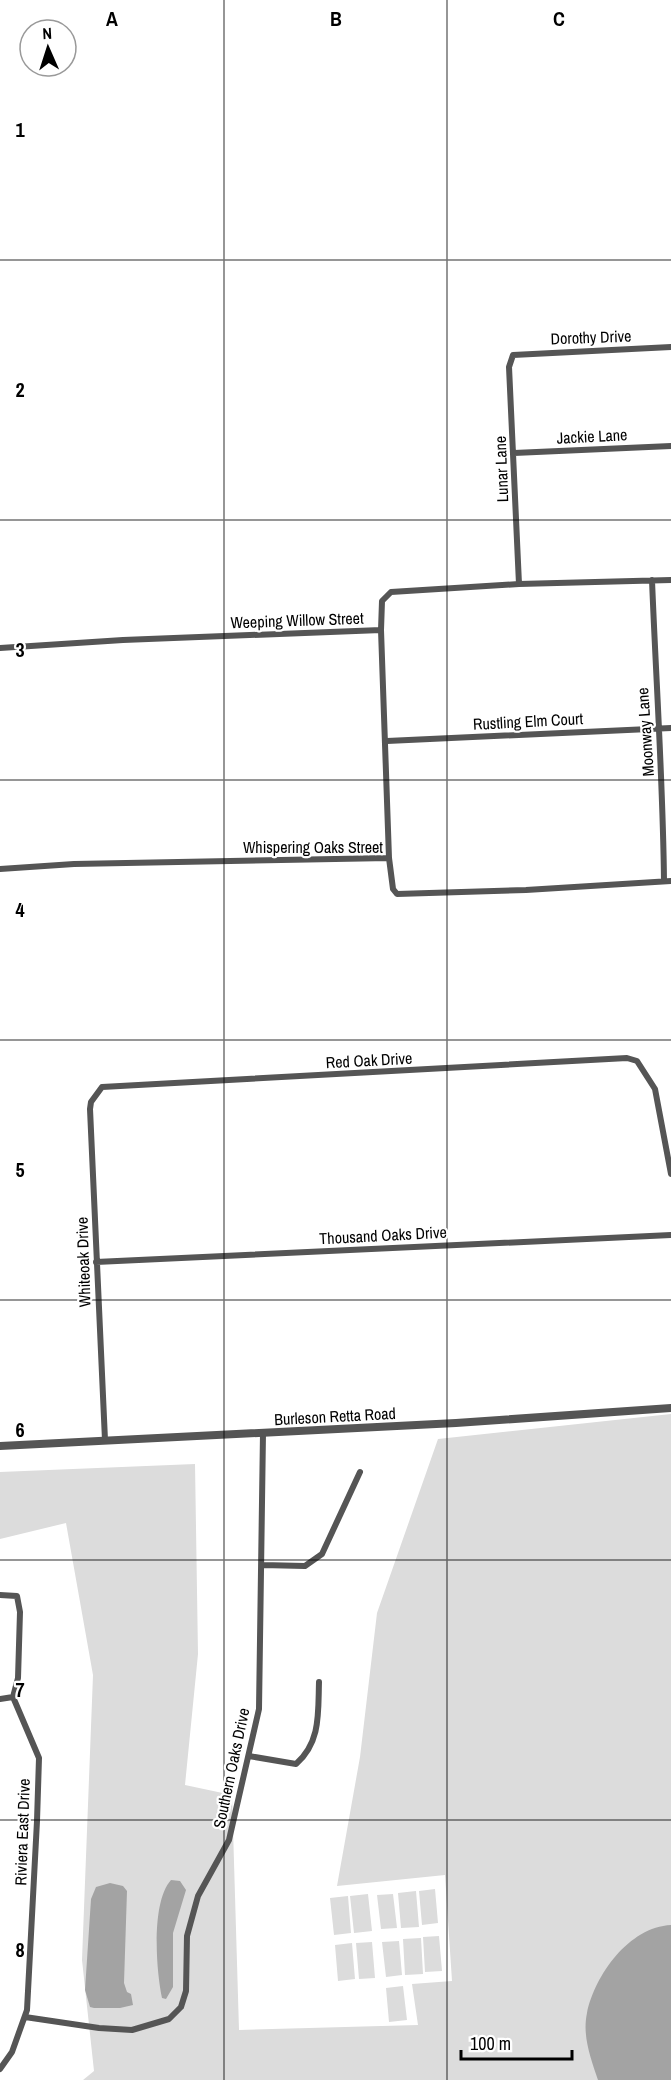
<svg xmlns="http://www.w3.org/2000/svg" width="671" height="2080" font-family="'Archivo Narrow',sans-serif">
<rect width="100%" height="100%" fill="#fff"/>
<path fill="#dcdcdc" d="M671 1414V2080H83L94 2071 82 1960 93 1675 66 1523 0 1539V1472L195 1464 198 1654 185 1785 232 1795 239 2030 418 2025 412 1984 452 1981 445 1875 337 1886 360 1757 377 1613 438 1439Z
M435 1889 438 1923 422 1925 419 1891Z
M416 1891 419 1927 401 1928 398 1893Z
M368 1894 372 1931 354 1933 350 1896Z
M393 1894 397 1928 381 1929 377 1895Z
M348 1896 351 1933 334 1935 330 1898Z
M439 1936 442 1971 425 1972 423 1937Z
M421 1938 423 1974 405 1975 403 1939Z
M399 1941 402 1975 386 1977 382 1942Z
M372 1942 375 1978 359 1979 356 1943Z
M352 1943 355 1979 338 1981 335 1945Z
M403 1986 407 2020 389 2022 386 1988Z"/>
<path fill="#a3a3a3" d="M171 1880 180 1881 186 1890 173 1933V1987L166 1999 162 1998C156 1970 151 1902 171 1880Z
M110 1883 123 1886 127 1891 124 1983 127 1992 131 1994 133 2005 120 2008H94L90 2007 85 1990 91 1899 96 1887Z
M671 1925V2080H598C591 2059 582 2036 587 2013 595 1975 629 1927 671 1925Z"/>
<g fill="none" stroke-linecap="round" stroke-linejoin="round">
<path stroke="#555" stroke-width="6" d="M514 453 671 446
M652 580C656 681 663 781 664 881
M671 580 519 584 391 592 382 601 381 630 389 858 393 889 397 894 526 890 671 881
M519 584 509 367 513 355 671 347
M0 648 123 640 381 630
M387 741 671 728
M0 869 74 864 389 858
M96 1262 671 1235
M105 1440 90 1109 91 1102 102 1087 627 1058 637 1061 655 1089 671 1174
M262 1565 305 1566 322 1554 360 1472
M0 1595 17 1596 20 1612 18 1678 13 1697 39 1758 37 1821 27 2010 12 2052 0 2069
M0 1699 13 1697
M249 1756 296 1764C321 1742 318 1713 319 1682
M25 2017 99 2028 132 2030 169 2019 181 2007 186 1991 187 1936 198 1896 229 1840 259 1709 263 1433"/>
<path stroke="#555" stroke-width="8" d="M0 1446 456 1423 671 1408"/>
</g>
<path fill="none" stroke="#000" stroke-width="1.5" stroke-opacity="0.55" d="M224 0V2080M447 0V2080M0 260H671M0 520H671M0 780H671M0 1040H671M0 1300H671M0 1560H671M0 1820H671"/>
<g text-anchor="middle" stroke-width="4.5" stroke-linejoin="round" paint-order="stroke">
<g font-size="16" fill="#000" stroke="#fff">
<text transform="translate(591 337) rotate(-2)" y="6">Dorothy Drive</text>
<text transform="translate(592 436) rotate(-3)" y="6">Jackie Lane</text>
<text transform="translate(501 469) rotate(-92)" y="6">Lunar Lane</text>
<text transform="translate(297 620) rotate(-2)" y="6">Weeping Willow Street</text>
<text transform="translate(528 721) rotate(-3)" y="6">Rustling Elm Court</text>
<text transform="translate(645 732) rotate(-94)" y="6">Moonway Lane</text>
<text x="313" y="853">Whispering Oaks Street</text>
<text transform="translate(369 1060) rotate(-3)" y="6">Red Oak Drive</text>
<text transform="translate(383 1235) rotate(-3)" y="6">Thousand Oaks Drive</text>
<text transform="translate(83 1262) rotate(-92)" y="6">Whiteoak Drive</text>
<text transform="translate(335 1416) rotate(-3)" y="6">Burleson Retta Road</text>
<text transform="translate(231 1768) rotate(-78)" y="6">Southern Oaks Drive</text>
<text transform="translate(22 1832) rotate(-88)" y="6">Riviera East Drive</text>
</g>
</g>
<g font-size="20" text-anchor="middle" font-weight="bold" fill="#000" stroke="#fff" stroke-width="4.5" stroke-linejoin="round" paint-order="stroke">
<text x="112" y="26">A</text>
<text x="336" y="26">B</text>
<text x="559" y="26">C</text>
<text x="20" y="137">1</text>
<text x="20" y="397">2</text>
<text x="20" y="657">3</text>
<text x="20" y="917">4</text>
<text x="20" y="1177">5</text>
<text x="20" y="1437">6</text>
<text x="20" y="1697">7</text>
<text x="20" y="1957">8</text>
</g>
<g transform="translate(48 48) rotate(357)"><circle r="28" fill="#ffffff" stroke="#999999" stroke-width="1.5"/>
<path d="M0-4.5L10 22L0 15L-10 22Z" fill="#000000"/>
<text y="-9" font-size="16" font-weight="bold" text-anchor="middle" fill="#000000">N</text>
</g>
<path d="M461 2050v9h111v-9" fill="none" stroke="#000000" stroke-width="3"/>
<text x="470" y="2050" font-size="18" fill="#000000" stroke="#ffffff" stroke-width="4.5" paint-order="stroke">100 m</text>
</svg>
